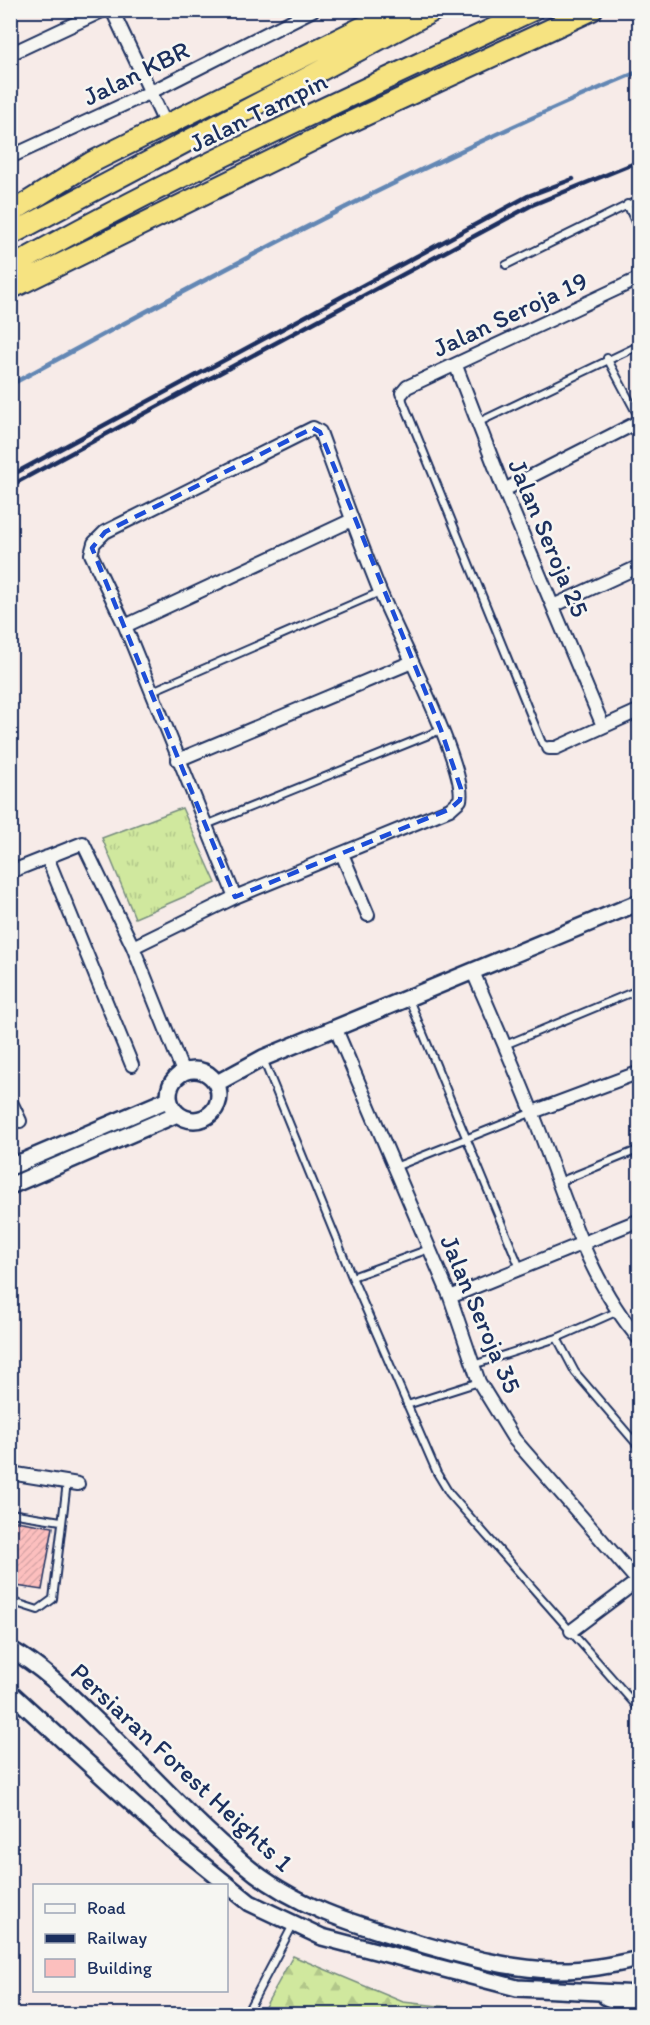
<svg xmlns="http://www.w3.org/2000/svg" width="650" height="2025" font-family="Itim,sans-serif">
<defs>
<pattern id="grass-tufts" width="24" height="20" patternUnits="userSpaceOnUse" patternTransform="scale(1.5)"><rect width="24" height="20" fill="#d0e89e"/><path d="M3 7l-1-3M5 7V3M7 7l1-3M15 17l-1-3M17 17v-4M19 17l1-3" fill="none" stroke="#b2c78a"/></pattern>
<pattern id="forest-firs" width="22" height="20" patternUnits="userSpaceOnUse" patternTransform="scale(1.5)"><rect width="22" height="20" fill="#d0e89e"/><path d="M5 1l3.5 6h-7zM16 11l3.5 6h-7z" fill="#b2c78a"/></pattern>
<pattern id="building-hatch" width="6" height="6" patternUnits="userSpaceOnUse" patternTransform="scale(1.5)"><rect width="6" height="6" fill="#fcbfbe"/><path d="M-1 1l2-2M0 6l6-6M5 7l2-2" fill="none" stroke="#d7a4a6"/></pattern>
</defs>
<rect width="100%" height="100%" fill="#f7ebe8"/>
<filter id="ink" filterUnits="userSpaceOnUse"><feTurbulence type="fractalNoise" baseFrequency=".0167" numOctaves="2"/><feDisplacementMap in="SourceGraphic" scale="12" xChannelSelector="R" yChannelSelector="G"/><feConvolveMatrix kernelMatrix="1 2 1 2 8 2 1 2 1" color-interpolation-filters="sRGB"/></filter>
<g filter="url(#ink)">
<path fill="url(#grass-tufts)" stroke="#768c7e" stroke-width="1.5" d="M182 808 216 883 135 918 102 838Z"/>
<path fill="url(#forest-firs)" stroke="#768c7e" stroke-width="1.5" d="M293 1956 403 2002 512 2014H261Z"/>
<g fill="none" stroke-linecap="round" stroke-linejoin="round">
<path stroke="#6387b4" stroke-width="4.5" d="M10 385C216 273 423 161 640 71"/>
</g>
<path fill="url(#building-hatch)" stroke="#1b2f5e" stroke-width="1.5" d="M10 1520 53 1527 42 1590 10 1585Z"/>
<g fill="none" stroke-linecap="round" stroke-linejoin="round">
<defs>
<path id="service" d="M627 204 640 233
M506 265 640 199
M607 358 640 420
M402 393 403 401 542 743 549 748
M477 423 640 345
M150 692 380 592
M206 825 441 730
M408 997 520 1268
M505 1045 640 989
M263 1059 352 1277 437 1473 449 1493 640 1710
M395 1167 533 1112
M559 1182 640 1149
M352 1277 429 1249
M557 1338 575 1372 640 1448
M473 1365 557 1338 616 1312
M407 1405 479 1382
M10 1513 61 1521
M10 1601 38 1610 53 1599 67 1482
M246 2014 293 1925"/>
<path id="minor" d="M112 10 166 125
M10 54 104 10
M10 157 151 92 313 10
M456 366 504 490 603 726
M402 393 407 387 640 278
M504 490 640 421
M553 606 640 566
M125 626 352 520
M549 748H556L640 710
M178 760 412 662
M342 854 368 915
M47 857 132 1065
M10 872 83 843 133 947 183 1072
M133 947 235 897 450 809 460 800C468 769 394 627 379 589 358 537 339 484 320 432L313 428 105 532 94 543 91 554 125 626 235 897
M473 972C495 1023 518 1075 538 1127 566 1200 588 1280 640 1340
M335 1027 450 1297 479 1382 514 1439 640 1584
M10 1100 20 1121
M533 1112 640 1072
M450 1297 640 1220
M10 1473 78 1484
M571 1631 640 1579"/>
<path id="tertiary" d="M169 1095a25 25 0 1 1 50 0a25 25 0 1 1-50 0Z
M217 1083 263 1058 640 902
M10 1167 169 1099
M10 1186 177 1114
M10 1649C44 1668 71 1696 98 1722 146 1769 193 1821 244 1864 297 1909 361 1926 425 1945 467 1957 510 1969 554 1970 583 1971 612 1965 640 1959
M10 1692 172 1840 250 1903 322 1937 517 1988 640 1994
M606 1997 640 2010"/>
<path id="trunk" d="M10 213 92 162 397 10
M10 235 435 10
M10 268C179 172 358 93 533 10
M10 289 344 125 592 10"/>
</defs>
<use href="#service" stroke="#1b2f5e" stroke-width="10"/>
<use href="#minor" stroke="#1b2f5e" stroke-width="16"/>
<use href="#tertiary" stroke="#1b2f5e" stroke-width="20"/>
<use href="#trunk" stroke="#1b2f5e" stroke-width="24"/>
<use href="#service" stroke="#f6f6f2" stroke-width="6"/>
<use href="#minor" stroke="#f6f6f2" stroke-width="12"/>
<use href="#tertiary" stroke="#f6f6f2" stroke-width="15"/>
<use href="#trunk" stroke="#f6e381" stroke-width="20"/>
<path stroke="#1b2f5e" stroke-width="4.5" d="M10 476 528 196 573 179
M10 486 532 205 640 161"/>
</g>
</g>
<path fill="none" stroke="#1d4ed8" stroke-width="4.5" stroke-dasharray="12 8" stroke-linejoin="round" d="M313 428 320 432 441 730 461 789 460 800 450 809 235 897 92 548 105 532Z"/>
<g text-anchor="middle" stroke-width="5" stroke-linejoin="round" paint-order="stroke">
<g font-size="26" fill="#1b2f5e" stroke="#f6f6f2">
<text transform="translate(136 73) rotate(-26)" y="9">Jalan KBR</text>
<text transform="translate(258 112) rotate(-26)" y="9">Jalan Tampin</text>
<text transform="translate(510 314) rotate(-25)" y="9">Jalan Seroja 19</text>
<text transform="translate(549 538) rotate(67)" y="9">Jalan Seroja 25</text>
<text transform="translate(481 1314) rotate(67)" y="9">Jalan Seroja 35</text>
<text transform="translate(182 1767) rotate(43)" y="9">Persiaran Forest Heights 1</text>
</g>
</g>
<rect width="650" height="2025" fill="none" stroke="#f6f6f2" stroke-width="36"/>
<rect x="18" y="18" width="614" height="1989" fill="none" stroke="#1b2f5e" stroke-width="2" filter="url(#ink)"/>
<rect x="33" y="1884" width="195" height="108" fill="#f6f6f2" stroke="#9ea6b7" stroke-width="1.5"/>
<rect x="45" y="1904" width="30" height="9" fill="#f6f6f2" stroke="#9ea6b7" stroke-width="1.5"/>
<text x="87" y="1914" font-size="18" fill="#1b2f5e">Road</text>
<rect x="45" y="1934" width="30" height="9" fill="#1b2f5e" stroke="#9ea6b7" stroke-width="1.5"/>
<text x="87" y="1944" font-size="18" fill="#1b2f5e">Railway</text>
<rect x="45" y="1959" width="30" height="18" fill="#fcbfbe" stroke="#9ea6b7" stroke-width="1.5"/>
<text x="87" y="1974" font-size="18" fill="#1b2f5e">Building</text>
</svg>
